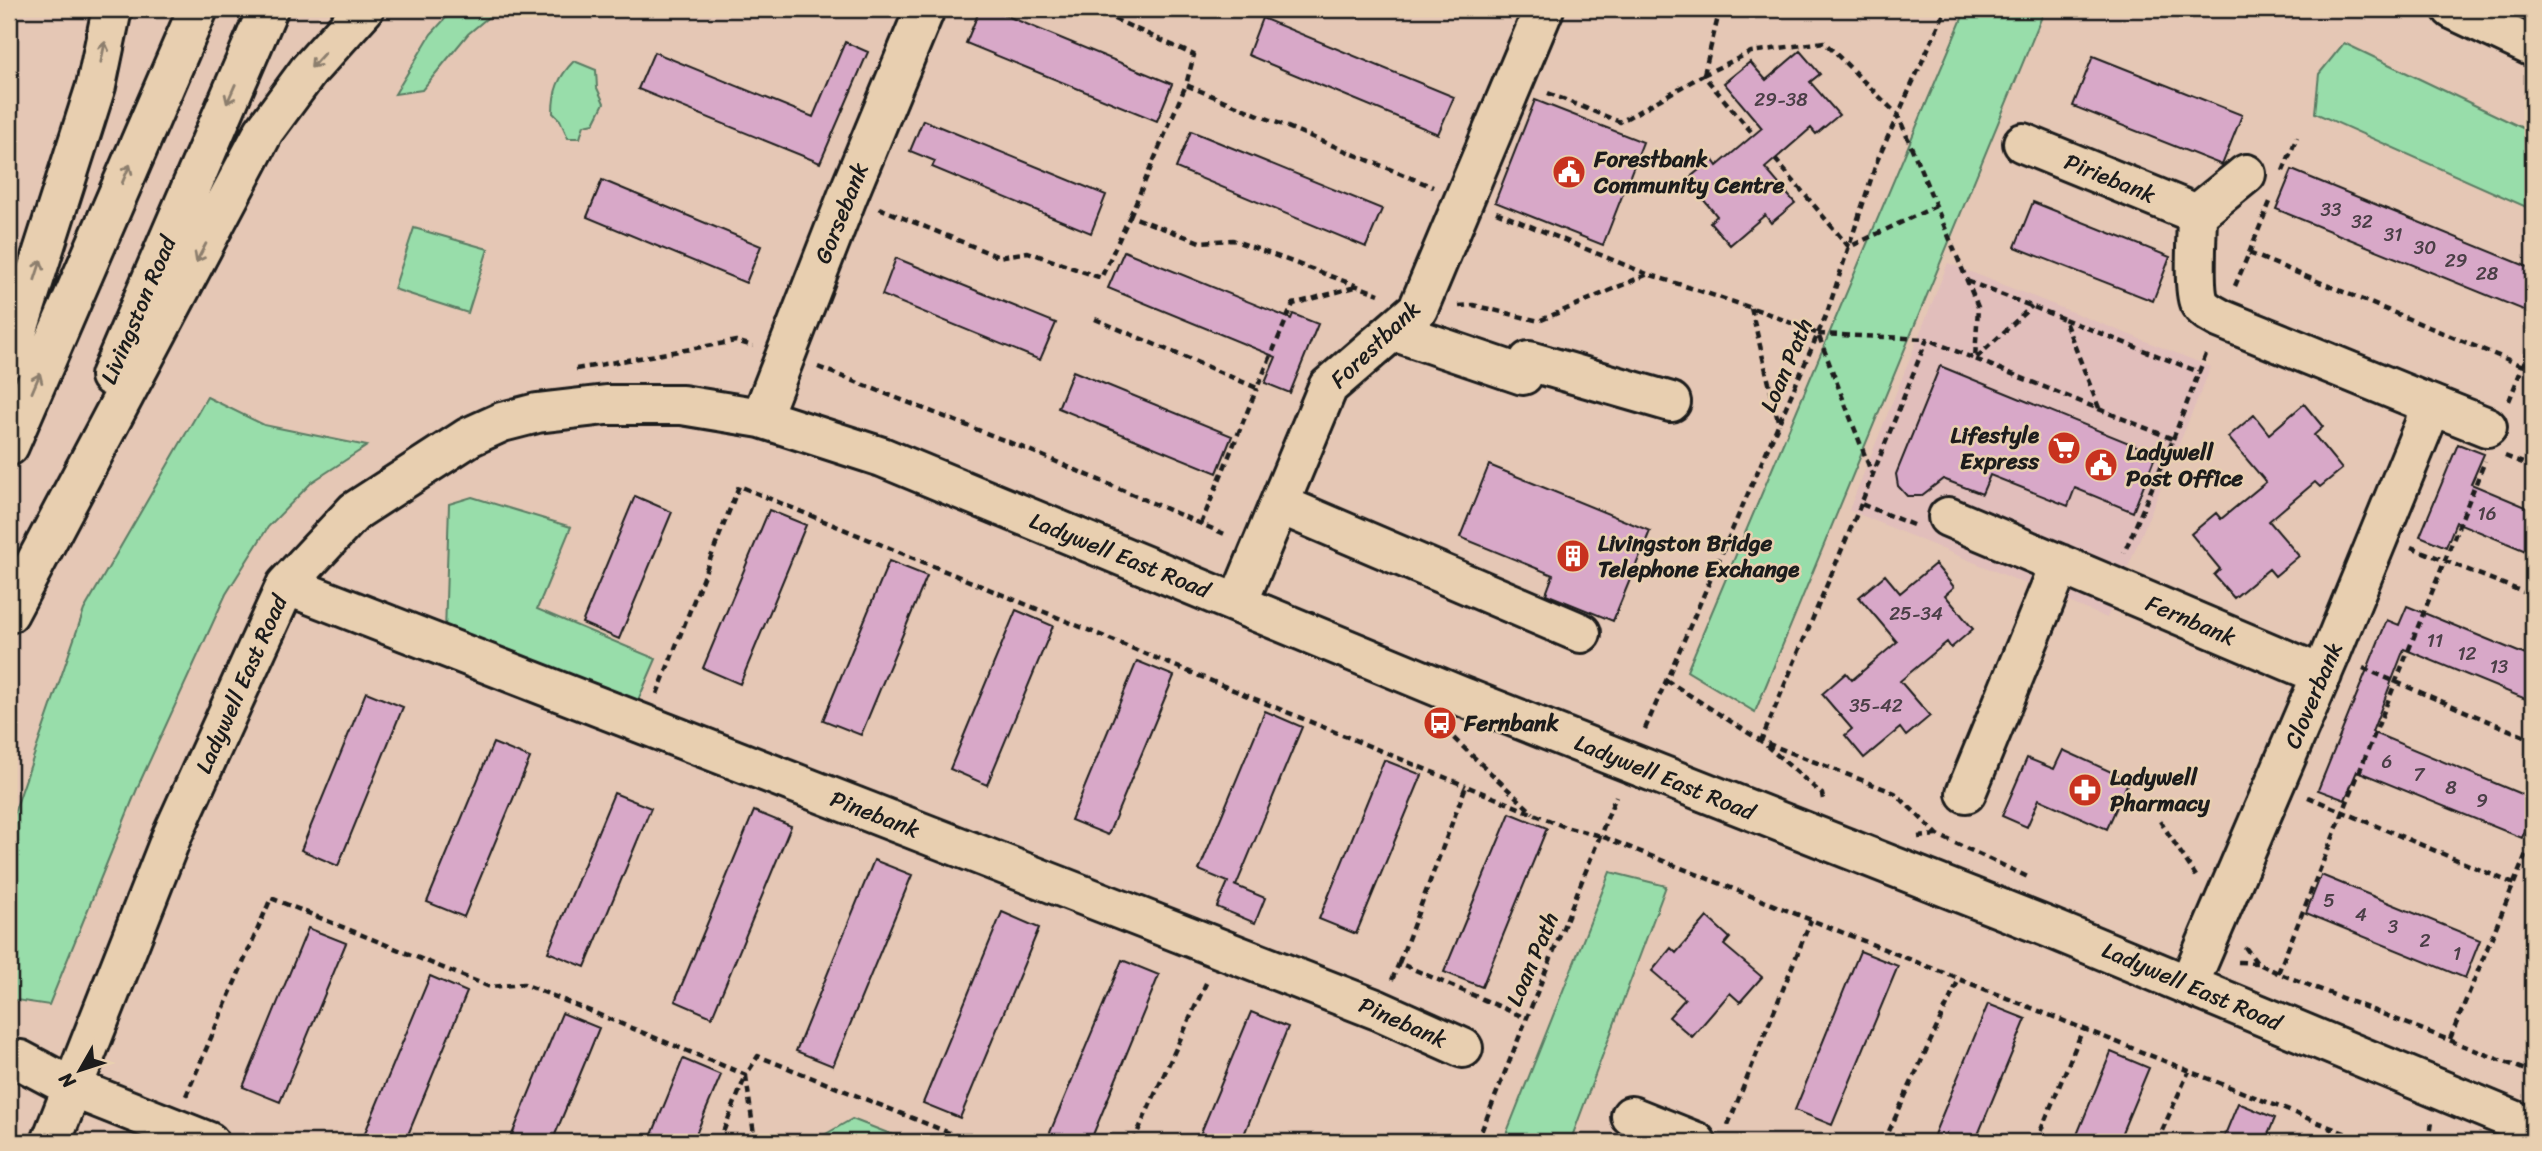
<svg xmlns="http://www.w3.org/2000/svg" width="2542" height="1151" font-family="Sriracha,sans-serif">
<rect width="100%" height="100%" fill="#e5c7b5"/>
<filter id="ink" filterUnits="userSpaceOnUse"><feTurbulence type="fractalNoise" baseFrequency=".0143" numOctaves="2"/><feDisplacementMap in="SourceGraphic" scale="14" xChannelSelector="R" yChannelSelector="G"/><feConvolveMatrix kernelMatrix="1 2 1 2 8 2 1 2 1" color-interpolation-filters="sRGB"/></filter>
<g filter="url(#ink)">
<path fill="#e1bebb" d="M1948 263 2211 367 2107 618 1849 510Z"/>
<path fill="#98ddaa" stroke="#5a7c63" stroke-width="2" d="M454 9H498L468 34 422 90 395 94 431 34Z
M1966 9H2045L1755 712 1687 671Z
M2344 43 2533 133V210L2315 113 2319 74Z
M574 61 596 70 597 88 604 103 594 123 584 125 580 138H568L560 120 553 113C553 91 558 77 574 61Z
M414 228 488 249 468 313 394 289Z
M207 397 264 425 367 446 312 482 268 527 226 594 139 784 49 1005 9 999V828L84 610Z
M472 497 571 527 537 609 656 659 636 705 445 633 449 504Z
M1610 872 1666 886 1570 1142H1503Z
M852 1119 911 1142H812Z"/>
<path fill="#d8a8c8" stroke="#1c1c1c" stroke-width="2" d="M980 9H990L1172 84 1157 121 966 43Z
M1262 18 1454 97 1438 134 1248 55Z
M845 42 868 52 820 163 638 89 654 52 813 117Z
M1800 51 1820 74 1810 82 1839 115 1816 134 1811 128 1765 168 1795 203 1771 223 1765 215 1730 245 1710 222 1717 216 1687 180 1712 159 1717 166 1762 128 1724 83 1750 62 1766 80Z
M2093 56 2242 115 2222 165 2073 106Z
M1535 100 1643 142 1603 245 1495 202Z
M923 120 1106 195 1091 233 932 167 935 161 910 151Z
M1191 131 1382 209 1366 247 1176 168Z
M2292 170 2533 269V293L2526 311 2276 209Z
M602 180 761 246 746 283 587 217Z
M2033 202 2170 257 2153 301 2015 247Z
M1124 251 1291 319 1293 314 1318 324 1290 393 1265 383 1276 357 1108 288Z
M896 258 1056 323 1040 360 882 295Z
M1940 366 2156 454 2133 512 2075 488 2068 506 1990 475 1982 494 1943 479 1921 496H1907L1898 486 1896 474Z
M1073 371 1232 436 1217 473 1058 408Z
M2304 404 2323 427 2314 435 2342 469 2320 487 2315 482 2269 521 2299 556 2275 576 2269 569 2234 598 2214 575 2220 569 2191 534 2216 513 2221 519 2266 482 2228 437 2254 415 2269 434Z
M2458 444 2484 454 2471 484 2533 510V554L2456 522 2446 547 2420 536Z
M1489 465 1650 531 1613 621 1546 594 1553 575 1460 537Z
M635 496 672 512 619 639 582 623Z
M769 510 806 525 740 684 703 668Z
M889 561 927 576 861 735 823 720Z
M1935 564 1954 587 1945 595 1973 629 1951 648 1947 642 1900 681 1930 716 1906 736 1900 728 1864 758 1845 735 1852 729 1822 694 1846 673 1852 680 1897 642 1859 597 1885 575 1900 593Z
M2407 606 2533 658V702L2404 649 2372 732 2533 799V812L2522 838 2357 771 2345 800 2318 790 2387 620 2399 625Z
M1016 610 1053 626 987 785 950 769Z
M1137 661 1174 676 1108 835 1071 820Z
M366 692 403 707 338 866 301 850Z
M1265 711 1302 727 1236 886 1234 885 1265 898 1255 923 1217 907 1228 882 1199 870Z
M493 743 530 758 464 917 427 902Z
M2063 750 2129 780 2107 829 2039 799 2027 827 2002 816 2027 758 2054 769Z
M1384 760 1422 775 1356 934 1319 919Z
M614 793 651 808 585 967 548 952Z
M754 811 791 826 712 1017 675 1001Z
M1510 813 1547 828 1482 987 1444 972Z
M874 860 912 875 833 1066 796 1051Z
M2321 875 2480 940 2465 978 2306 913Z
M1002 912 1039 928 960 1118 923 1103Z
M1707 917 1730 938 1724 945 1762 977 1740 1002 1730 993 1692 1037 1669 1017 1685 999 1652 971 1671 948 1676 953Z
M308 928 346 943 280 1102 243 1087Z
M1860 951 1898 966 1832 1125 1795 1110Z
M1122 960 1159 975 1126 1055 1090 1142H1046Z
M430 976 467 992 405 1142H382L364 1135Z
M1988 1004 2026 1019 1975 1142H1931Z
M1251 1012 1288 1027 1241 1142H1197Z
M562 1013 599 1028 586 1060 552 1142H509Z
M2111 1052 2149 1068 2118 1142H2074Z
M683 1059 721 1075 701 1122 693 1142H649Z
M2238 1103 2275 1118 2265 1142H2222Z"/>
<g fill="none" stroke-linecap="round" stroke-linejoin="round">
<defs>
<path id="minor" d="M2023 143 2197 214C2197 232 2193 287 2199 302 2203 310 2214 315 2221 319L2427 403 2425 423 2330 655 2189 984
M2197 214 2246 174
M1393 331 1523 375 1529 361 1671 402
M2427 403 2487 427
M761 418 848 195 925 9
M1281 505 1581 633
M1948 517 2322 675
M286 585 1378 1010 1463 1048
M1238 603 1328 387 1418 309 1544 9
M1966 793 2060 564
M9 1059 20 1060 73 1088 209 1142
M1631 1116 1696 1142
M51 1142 171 838 286 585 355 511 469 437 502 422 537 413 606 405H682L761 418 882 457 1458 695 2050 928 2533 1128"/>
<path id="major" d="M2452 9 2533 47
M9 358 96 86 112 9
M110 376 268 9
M9 446 198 9
M9 613 264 131 309 70 364 9"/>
</defs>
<use href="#minor" stroke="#1c1c1c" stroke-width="44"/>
<use href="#major" stroke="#1c1c1c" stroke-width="44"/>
<path stroke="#1c1c1c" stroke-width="4.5" stroke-dasharray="7 5" stroke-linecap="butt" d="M1092 9 1194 55 1186 85 1433 187
M1704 74 1720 9
M1703 75 1751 52 1824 42 1898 115 1978 307 1975 359 2173 439 2124 553
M1548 93 1620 122 1703 75 1754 135
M1775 159 1849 247 1936 206
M2283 171 2297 137
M879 208 999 257 1028 252 1101 278 1130 216 1200 242 1233 240 1379 294
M1496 212 1647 274
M1130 216 1186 85
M2249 253 2270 202
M1967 281 2064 319
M2235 286 2249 253 2523 366
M1459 306 1473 305 1539 321 1648 274 1764 312 1818 334 1872 474
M1751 308 1779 425
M1095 319 1257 388 1293 304 1359 286
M1818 334 1927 339
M818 367 1029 450 1227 535
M576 369 736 341 753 346
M2509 401 2533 340
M2099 408 2064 319 2199 372 2207 352
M2173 439 2199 372
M2505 456 2533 467
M1861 504 1761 741 1895 793 1938 835 2030 878
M1201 524 1257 388
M1913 525 1861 504 1927 339 1975 359 2032 306
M2411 547 2533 596
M2363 668 2533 740
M1666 680 1761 741 1822 794 1823 799
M657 694 739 486 1466 786
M1645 729 1827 313 1877 161 1946 9
M1445 730 1533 813
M2308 797 2514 884
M2160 821 2196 876
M1918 837 1938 835
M2245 947 2257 963 2278 973 2533 1073
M2238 962 2257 963
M1399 963 1466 786 1565 827 1601 836 2367 1142
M2278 973 2485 461
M1392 980 1399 963 1526 1018
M2450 1039 2533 837
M746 1076 755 1142
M186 1096 271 898 490 987 524 984 746 1075 758 1056 972 1142
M1728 1125 1811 920
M719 1142 746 1075
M1133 1142 1207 981
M1477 1142 1616 796
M1884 1142 1959 979
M2036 1142 2083 1029
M2159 1142 2160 1135 2189 1071
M2325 1142 2331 1128
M2429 1142 2432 1122"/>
<use href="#minor" stroke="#e8cfb0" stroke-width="38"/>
<use href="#major" stroke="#e8cfb0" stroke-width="38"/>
</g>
<defs><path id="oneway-shaft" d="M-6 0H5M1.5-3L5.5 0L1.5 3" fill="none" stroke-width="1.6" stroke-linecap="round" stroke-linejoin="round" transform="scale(1.75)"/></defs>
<g stroke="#8c7e6d">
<use href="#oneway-shaft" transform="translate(103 52) rotate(-78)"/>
<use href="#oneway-shaft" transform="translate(318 60) rotate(132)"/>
<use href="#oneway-shaft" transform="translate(231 94) rotate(114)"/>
<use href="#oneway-shaft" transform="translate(126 174) rotate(-67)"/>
<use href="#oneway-shaft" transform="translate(201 253) rotate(118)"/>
<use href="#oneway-shaft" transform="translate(38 270) rotate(-72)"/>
<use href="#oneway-shaft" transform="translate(36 383) rotate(-67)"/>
</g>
</g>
<defs>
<symbol id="civic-disc" viewBox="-11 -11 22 22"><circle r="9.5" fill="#c8321e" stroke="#e8cfb0"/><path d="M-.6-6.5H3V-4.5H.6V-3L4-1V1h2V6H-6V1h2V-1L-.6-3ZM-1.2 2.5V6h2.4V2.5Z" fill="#fff"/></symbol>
<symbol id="supermarket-disc" viewBox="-11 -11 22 22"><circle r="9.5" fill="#c8321e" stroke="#e8cfb0"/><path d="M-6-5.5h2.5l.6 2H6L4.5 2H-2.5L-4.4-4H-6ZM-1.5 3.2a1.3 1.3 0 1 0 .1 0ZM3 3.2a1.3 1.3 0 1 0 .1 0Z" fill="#fff"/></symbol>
<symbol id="building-disc" viewBox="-11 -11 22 22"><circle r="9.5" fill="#c8321e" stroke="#e8cfb0"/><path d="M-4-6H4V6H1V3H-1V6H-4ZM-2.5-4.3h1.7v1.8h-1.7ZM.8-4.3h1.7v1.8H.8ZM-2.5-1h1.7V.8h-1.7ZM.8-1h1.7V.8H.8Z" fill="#fff"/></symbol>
<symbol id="bus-disc" viewBox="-11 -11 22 22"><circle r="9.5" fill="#c8321e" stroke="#e8cfb0"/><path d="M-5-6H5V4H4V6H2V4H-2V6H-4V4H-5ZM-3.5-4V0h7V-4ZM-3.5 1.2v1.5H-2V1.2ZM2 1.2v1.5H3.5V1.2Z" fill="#fff"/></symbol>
<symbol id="pharmacy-disc" viewBox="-11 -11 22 22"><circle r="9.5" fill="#c8321e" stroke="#e8cfb0"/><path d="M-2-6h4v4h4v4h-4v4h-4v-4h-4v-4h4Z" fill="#fff"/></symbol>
</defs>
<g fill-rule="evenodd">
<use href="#civic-disc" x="1550" y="153" width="38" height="38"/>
<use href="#supermarket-disc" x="2045" y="429" width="38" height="38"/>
<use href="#civic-disc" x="2082" y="446" width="38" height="38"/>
<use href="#building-disc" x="1554" y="537" width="38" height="38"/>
<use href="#bus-disc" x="1421" y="704" width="38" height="38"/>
<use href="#pharmacy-disc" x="2066" y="771" width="38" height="38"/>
</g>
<g text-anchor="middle" stroke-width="5" stroke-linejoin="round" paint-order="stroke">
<g font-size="19" fill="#4b3f47">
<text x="1781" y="106">29-38</text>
<text x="2331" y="216">33</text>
<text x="2362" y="228">32</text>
<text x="2393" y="241">31</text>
<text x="2425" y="254">30</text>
<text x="2456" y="267">29</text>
<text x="2487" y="280">28</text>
<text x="2487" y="520">16</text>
<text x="1916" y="620">25-34</text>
<text x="2435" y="647">11</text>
<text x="2467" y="660">12</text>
<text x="2499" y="673">13</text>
<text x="1876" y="712">35-42</text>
<text x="2387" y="768">6</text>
<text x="2419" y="781">7</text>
<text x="2451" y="794">8</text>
<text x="2482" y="807">9</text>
<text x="2329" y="907">5</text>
<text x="2361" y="921">4</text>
<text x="2393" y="933">3</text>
<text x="2425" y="947">2</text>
<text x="2457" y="960">1</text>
</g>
<g font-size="23" font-weight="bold" fill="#1c1c1c" stroke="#e8cfb0" text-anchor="start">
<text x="1594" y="167">Forestbank<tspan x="1594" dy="26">Community Centre</tspan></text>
<text x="2039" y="443" text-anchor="end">Lifestyle<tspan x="2039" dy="26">Express</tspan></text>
<text x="2126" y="460">Ladywell<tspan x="2126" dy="26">Post Office</tspan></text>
<text x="1598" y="551">Livingston Bridge<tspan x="1598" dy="26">Telephone Exchange</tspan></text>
<text x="1464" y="731">Fernbank</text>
<text x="2110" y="785">Ladywell<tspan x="2110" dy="26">Pharmacy</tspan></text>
</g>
<g font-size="23" fill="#1c1c1c" stroke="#e8cfb0">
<text transform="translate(2110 178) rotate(22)" y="8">Piriebank</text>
<text transform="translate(841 213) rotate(-68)" y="8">Gorsebank</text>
<text transform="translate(138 310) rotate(-67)" y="8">Livingston Road</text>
<text transform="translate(1375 344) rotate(-44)" y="8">Forestbank</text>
<text transform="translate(1786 365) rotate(-67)" y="8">Loan Path</text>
<text transform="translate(1120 555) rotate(22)" y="8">Ladywell East Road</text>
<text transform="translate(2191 620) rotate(23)" y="8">Fernbank</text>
<text transform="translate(241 684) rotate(-66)" y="8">Ladywell East Road</text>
<text transform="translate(2313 695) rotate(-67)" y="8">Cloverbank</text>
<text transform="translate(1665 777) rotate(22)" y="8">Ladywell East Road</text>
<text transform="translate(875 814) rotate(21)" y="8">Pinebank</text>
<text transform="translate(1532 959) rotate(-67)" y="8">Loan Path</text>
<text transform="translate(2192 986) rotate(23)" y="8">Ladywell East Road</text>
<text transform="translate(1403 1022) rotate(24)" y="8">Pinebank</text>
</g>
</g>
<rect width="2542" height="1151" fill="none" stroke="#e8cfb0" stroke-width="35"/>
<rect x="18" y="18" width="2507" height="1116" fill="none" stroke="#1c1c1c" stroke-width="2.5" filter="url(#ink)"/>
<g transform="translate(80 1070) rotate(231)" stroke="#e8cfb0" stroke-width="5" paint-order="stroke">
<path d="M0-5L12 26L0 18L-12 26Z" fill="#1c1c1c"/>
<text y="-10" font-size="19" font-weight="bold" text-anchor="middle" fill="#1c1c1c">N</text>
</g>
</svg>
